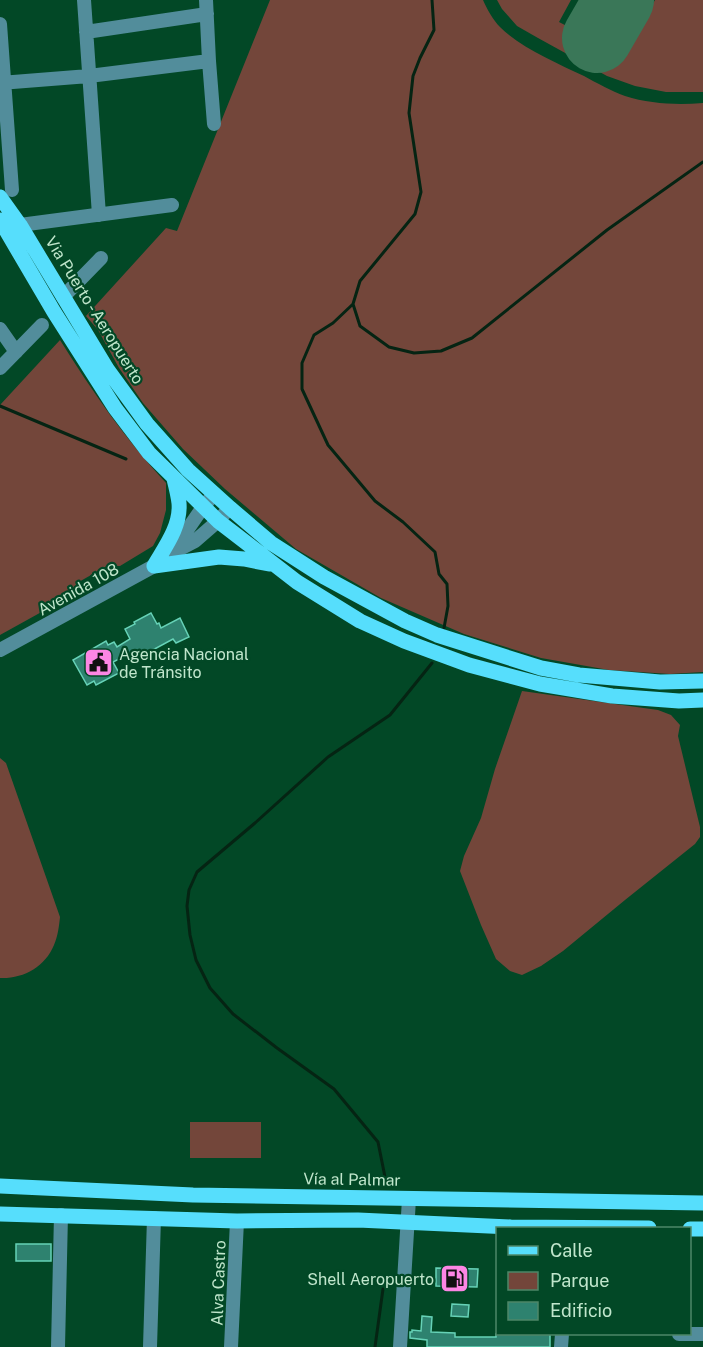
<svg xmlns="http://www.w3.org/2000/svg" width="703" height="1347" font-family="'Public Sans',sans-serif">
<rect width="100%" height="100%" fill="#024826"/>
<path fill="#73463a" d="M270 0H483C487 9 493 20 500 27 521 48 557 63 584 76 597 83 611 91 625 96 650 104 677 105 703 103V672L670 674 609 670 541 658 464 634 381 598 296 549 225 489 183 449 143 403 119 368 98 330 86 316 166 228 177 231Z
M497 0H571L559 22 623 55 655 0H703V92H666L635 86 607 76 538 38 517 26 502 9Z
M60 340C92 391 125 439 166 483V510L160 533 153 546 120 566H107L77 583 74 594 0 635V405Z
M522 691 658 710 671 715 680 725 678 736 700 827V837L695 844 625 900 563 951 541 966 522 975 510 971 496 959 481 925 460 871 464 856 481 818 495 769Z
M0 758 6 763 60 917C59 926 58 936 54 945 45 967 23 979 0 978Z
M190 1122H261V1158H190Z"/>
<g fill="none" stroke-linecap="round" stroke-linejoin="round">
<path stroke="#052413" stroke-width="3" d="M432 0 434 30 420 58 413 76 409 113 421 192 415 214 360 281 353 304 360 326 389 347 414 353 441 351 472 338 607 230 703 162
M353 304 333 323 314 335 302 363V389L328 445 375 501 403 522 435 552 439 574 447 584 448 606 444 628
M0 406 126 459
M386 1182 378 1142 334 1089 277 1048 233 1014 210 988 196 960 190 935 187 906 189 890 197 872 255 823 328 757 390 715 432 663
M375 1347 383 1289"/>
<path stroke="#3a7758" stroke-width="70" d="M597 38 619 0"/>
</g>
<path fill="#2e826f" stroke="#66d2b7" stroke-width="1.5" d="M151 613 157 624 159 623 161 628 180 618 189 637 176 643 173 639 138 658 134 651 113 662 119 673 96 685 94 681 87 685 73 660 106 641 108 645 114 642 117 647 130 639 125 629 135 624 134 622Z
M16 1244H51V1261H16Z
M436 1268 478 1269 477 1287 436 1286Z
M452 1304 469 1305 468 1317 451 1316Z
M422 1316 432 1317 431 1332 455 1333V1337H496V1334H550V1347H427V1340L410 1338V1332H412V1330L421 1331Z"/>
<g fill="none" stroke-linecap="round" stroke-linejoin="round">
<path stroke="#528d9b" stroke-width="14" d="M84 0 99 215
M206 0 209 61 214 124
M0 24 12 190
M86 32 207 14
M0 83 89 76 209 61
M20 225 172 205
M63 297 101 258
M0 329 16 352
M0 368 42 325
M172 552 203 507 214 494
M0 650 154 566 170 554 195 541 218 521 225 513
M679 1334H703
M58 1347 61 1215
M150 1347 154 1218
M231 1347 237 1221
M400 1347 409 1199
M561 1347 562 1334"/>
<path stroke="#56defc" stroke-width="15" d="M0 197 20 225 107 369 147 424 188 470 230 508 271 543 324 577 405 621 437 635 541 668 579 675 660 682 703 681
M0 220 54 312 115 408 149 453 218 521 297 582 360 621 404 641 469 665 540 684 612 696 679 701 703 700
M154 566 219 557 244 559 269 564
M154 566C165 547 181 526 179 503 178 495 176 487 174 479
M0 1186 193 1195 703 1203
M0 1214 237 1221 358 1220 511 1227 649 1228
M690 1229H703"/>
</g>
<defs>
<symbol id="civic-square" viewBox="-11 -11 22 22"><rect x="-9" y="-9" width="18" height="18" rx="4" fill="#fc86e4" stroke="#024826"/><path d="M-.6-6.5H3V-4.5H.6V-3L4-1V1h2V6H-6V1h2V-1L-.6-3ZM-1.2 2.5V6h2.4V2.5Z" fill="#111"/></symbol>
<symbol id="fuel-square" viewBox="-11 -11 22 22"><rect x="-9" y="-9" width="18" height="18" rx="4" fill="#fc86e4" stroke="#024826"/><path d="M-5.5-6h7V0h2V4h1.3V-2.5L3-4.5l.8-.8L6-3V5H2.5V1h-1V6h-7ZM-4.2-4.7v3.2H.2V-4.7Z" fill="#111"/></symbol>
</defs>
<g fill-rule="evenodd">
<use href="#civic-square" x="82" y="646" width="33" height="33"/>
<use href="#fuel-square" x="438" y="1262" width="33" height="33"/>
</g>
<g text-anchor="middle" stroke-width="4.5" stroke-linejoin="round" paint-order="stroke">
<g font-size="16" fill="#c0e6cc" stroke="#024826">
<text transform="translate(95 310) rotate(58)" y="6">Via Puerto - Aeropuerto</text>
<text transform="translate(78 589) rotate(-29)" y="6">Avenida 108</text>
<text transform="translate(352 1179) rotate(1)" y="6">Vía al Palmar</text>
<text transform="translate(218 1283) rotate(-88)" y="6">Alva Castro</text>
</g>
<g font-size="16" fill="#c0e6cc" stroke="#024826" text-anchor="start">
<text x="119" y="660">Agencia Nacional<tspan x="119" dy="18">de Tránsito</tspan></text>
<text x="434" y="1285" text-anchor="end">Shell Aeropuerto</text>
</g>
</g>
<rect x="496" y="1227" width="195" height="108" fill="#024826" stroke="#4e8768" stroke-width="1.5"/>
<rect x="508" y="1246" width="30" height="9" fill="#56defc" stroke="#4e8768" stroke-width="1.5"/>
<text x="550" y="1257" font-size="18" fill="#c0e6cc">Calle</text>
<rect x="508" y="1272" width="30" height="18" fill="#73463a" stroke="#4e8768" stroke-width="1.5"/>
<text x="550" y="1287" font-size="18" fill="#c0e6cc">Parque</text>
<rect x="508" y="1302" width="30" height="18" fill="#2e826f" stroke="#4e8768" stroke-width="1.5"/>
<text x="550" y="1317" font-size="18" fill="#c0e6cc">Edificio</text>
</svg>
